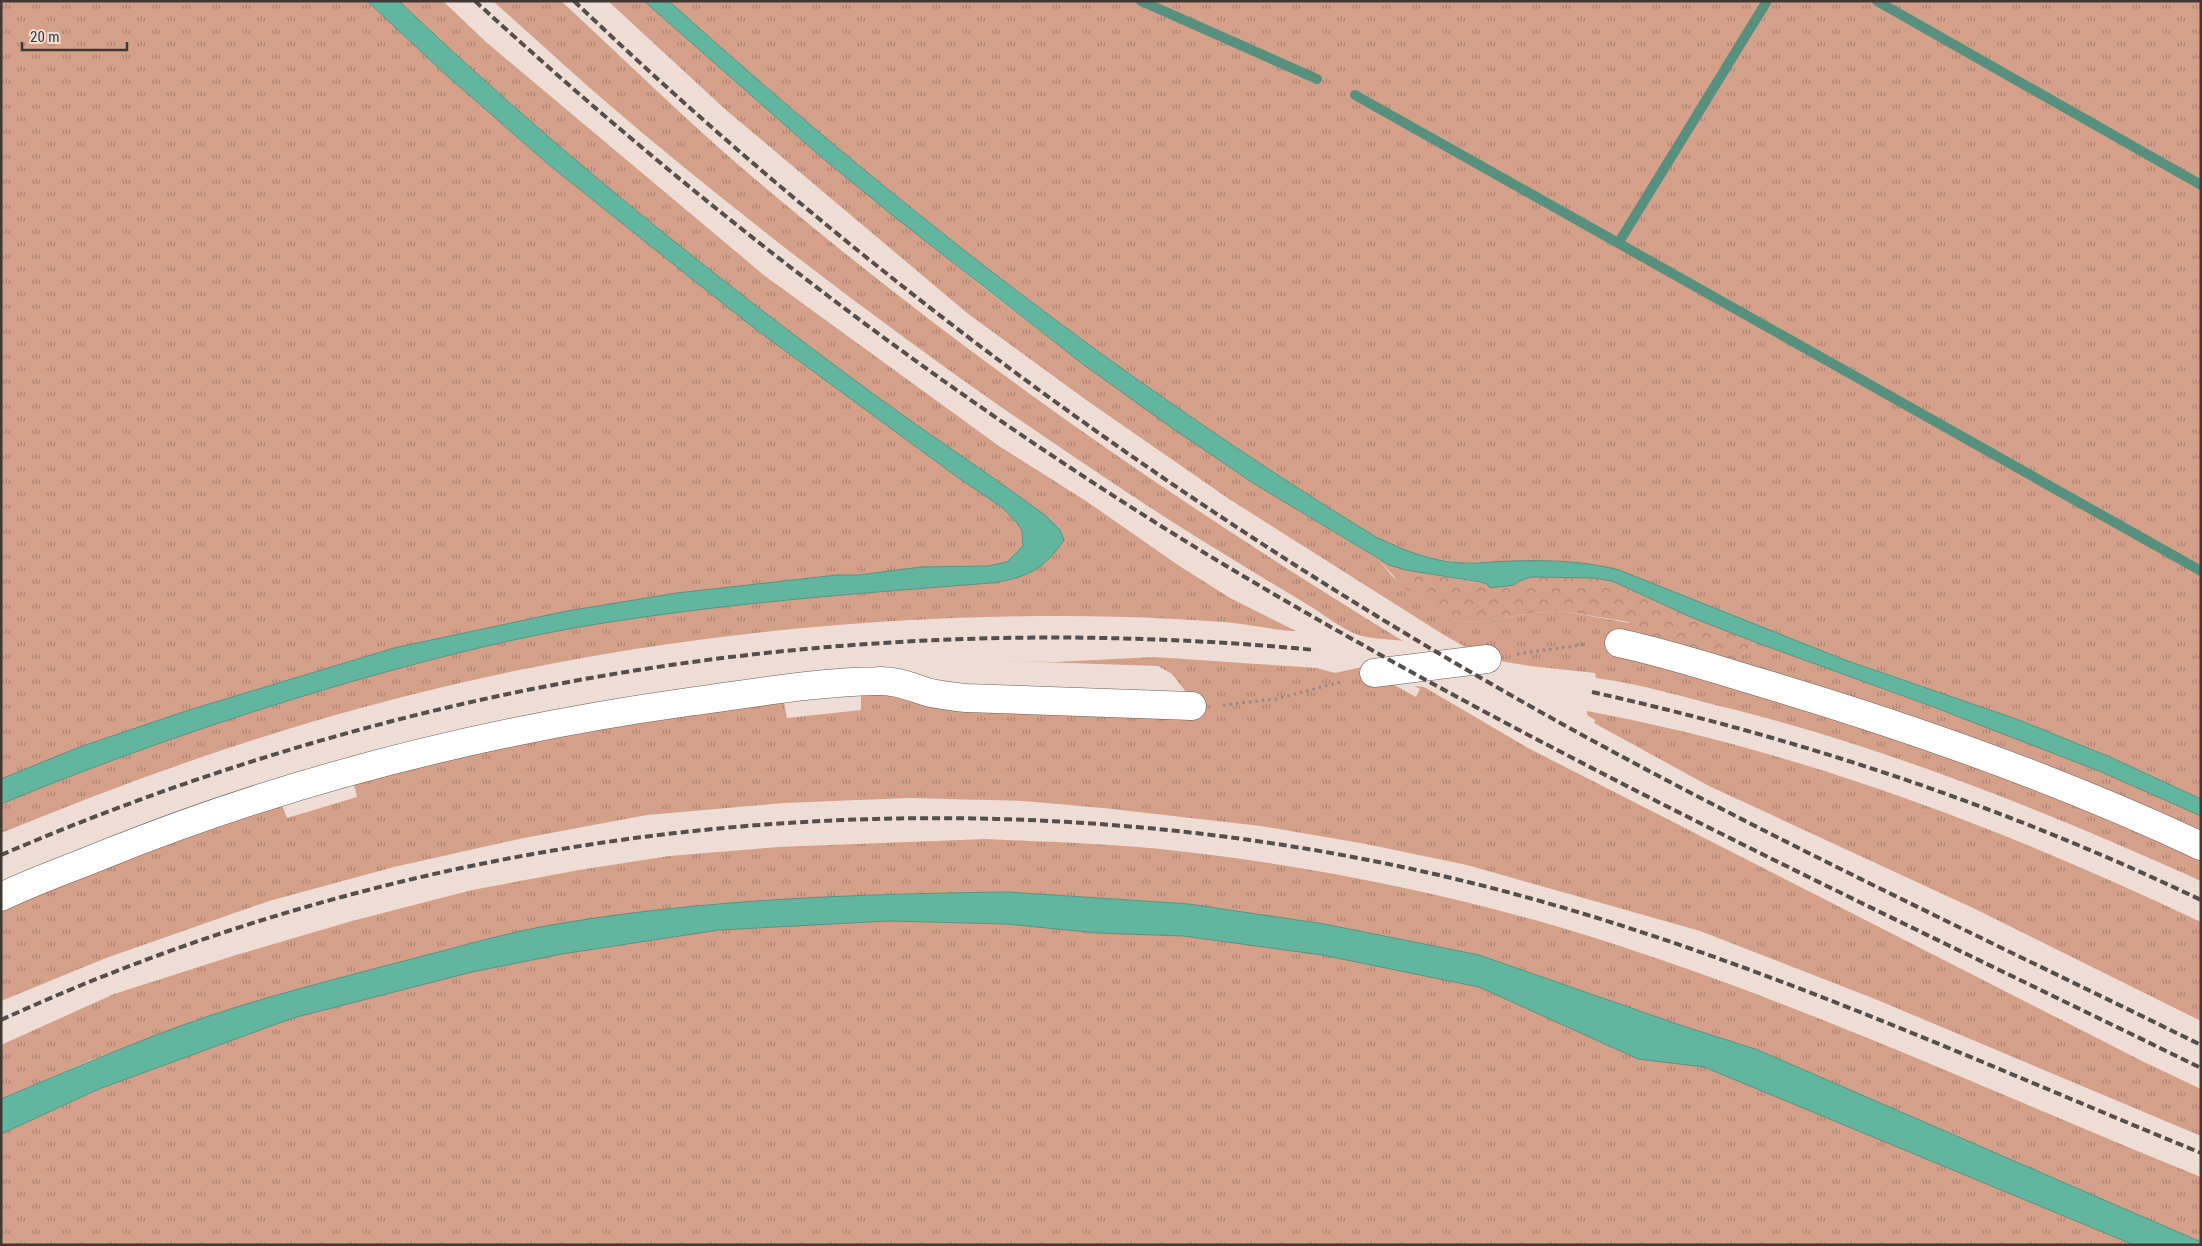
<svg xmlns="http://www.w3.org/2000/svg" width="2202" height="1246" font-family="'Roboto Condensed',sans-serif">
<defs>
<pattern id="grass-tufts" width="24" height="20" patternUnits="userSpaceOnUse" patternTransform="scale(1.25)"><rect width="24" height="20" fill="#d5a08a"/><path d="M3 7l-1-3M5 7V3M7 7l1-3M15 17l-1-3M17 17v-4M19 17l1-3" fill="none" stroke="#ae8372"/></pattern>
<pattern id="forest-crowns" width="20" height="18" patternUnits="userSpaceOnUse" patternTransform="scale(1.25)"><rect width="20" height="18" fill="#d5a08a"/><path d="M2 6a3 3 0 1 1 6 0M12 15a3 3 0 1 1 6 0" fill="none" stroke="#ae8372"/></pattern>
</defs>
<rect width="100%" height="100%" fill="#eeddd5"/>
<path fill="url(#grass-tufts)" d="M1 1H367L444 73 548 164 663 256 754 328 960 479 1003 508 1017 523 1022 532 1023 546 1007 562 988 566 921 567 858 575H837L677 593 567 611 394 648 186 711 77 748 1 779Z
M399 1H443L486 42 765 276 875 356 999 446 1086 501 1178 565 1230 598 1296 631C1272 630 1248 624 1224 622 1171 618 1117 616 1064 616 810 616 552 650 308 723 203 754 102 792 1 833V804C112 758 225 719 340 685 416 663 495 642 574 628 712 604 851 594 991 583 1026 578 1044 570 1063 541L1060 530 1045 515C987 472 926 433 868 390 705 270 546 142 399 1Z
M493 1H561C624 59 685 119 749 174 953 348 1174 501 1403 641 1389 639 1371 639 1358 635 1340 628 1322 613 1305 603 1260 576 1215 549 1171 521 974 394 784 254 606 102 568 69 531 35 493 1Z
M608 1H644L820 156 988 291 1084 365 1253 483 1378 559 1393 577 1456 621 1481 622 1532 613 1562 611 1629 623 1626 631 1922 743 2201 856V881C2050 813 1896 751 1736 710 1689 699 1643 684 1596 678L1595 673 1530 666 1487 659 1444 635 1229 499 1089 402 967 313 726 110Z
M669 1H2201V799L2110 757 2019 720 1845 660 1619 570 1562 561 1462 563 1434 559 1403 550 1376 537C1122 382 889 200 669 1Z
M1755 642 2011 736 2099 771 2201 816V834L1732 664Z
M1154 657 1317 668 1335 673 1362 667 1416 697 1420 689 1414 686 1424 687 1528 748 2142 1061 2201 1089V1136L1875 999 1700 931 1580 897 1467 865 1366 844 1261 826 1103 808 1023 801 908 798 784 803 647 815 524 838 394 867 269 901 106 958 1 1001V910L130 856 282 805 287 818 357 797 353 780 487 747 717 709 784 702 787 718 861 710V694L1191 698 1172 674 1158 666 1006 661 1056 662Z
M1587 711C1801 751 2005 829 2201 922V1021L1973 908 1709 786 1594 723 1595 720 1587 715Z
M986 839C1050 842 1114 844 1178 851 1327 868 1477 899 1620 946 1817 1010 2008 1099 2201 1177V1242L1758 1050 1680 1025 1479 955 1324 924 1189 904 1008 892 894 894 714 904 556 925 468 944 288 992 208 1017 91 1060 1 1099V1045L114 994 236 955 352 921 472 890 579 870 669 856 778 847Z
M889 921 1006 924 1098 933 1183 936 1322 955 1479 987 1638 1059 1704 1067 2134 1245H1V1134L99 1089 293 1018 472 972 562 954 719 930Z"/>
<path fill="url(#forest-crowns)" d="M1378 559 1406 570 1487 584 1519 581 1531 577 1594 578 1612 581 1693 618 1755 642 1732 664 1626 631 1629 622 1562 611 1532 613 1481 622 1456 621 1405 588Z"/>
<path fill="#62b69f" stroke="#58907f" d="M367 1H399C546 142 705 270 868 390 926 433 987 472 1045 515L1060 530 1064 540C1044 570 1026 578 991 583 851 594 712 604 574 628 495 642 416 663 340 685 225 719 112 758 1 804V779L77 748 186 711 394 648 567 611 677 593 837 575H858L921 567 988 566 1007 562 1023 546 1022 531 1017 523 1003 508 960 479 754 328 663 256 548 164 444 73Z
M644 1H669C889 200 1122 382 1376 537 1403 550 1432 562 1463 563 1480 564 1496 561 1513 561 1550 560 1584 561 1619 570L1845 660 2019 720 2110 757 2201 799V816L2099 771 1936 708 1755 642 1693 618 1612 581 1594 578 1531 577 1519 581 1514 585 1490 588 1487 584 1480 582 1406 570 1389 565 1253 483 1172 428 1084 365 896 218 820 156Z
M1008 892 1189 904 1324 924 1479 955 1680 1025 1758 1050 2201 1242V1245H2134L1704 1067 1638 1059 1479 987 1322 955 1183 936 1098 933 1006 924 889 921 719 930 562 954 472 972 293 1018 99 1089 1 1134V1099C70 1070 138 1040 209 1016 272 995 336 979 400 962 452 949 504 933 557 924 706 899 857 894 1008 892Z"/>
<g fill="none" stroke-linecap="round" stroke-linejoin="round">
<path stroke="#58907f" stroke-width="10" d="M1141 1 1317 79
M1877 1 2201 185
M1355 95 2201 571
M1619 242 1767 1"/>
<defs>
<path id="minor" d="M1619 643C1671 654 1721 671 1772 686 1919 730 2062 781 2201 846
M1374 673 1487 659
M1 897C34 881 69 869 103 855 291 779 488 730 688 702 750 694 815 682 877 681 897 680 913 688 931 693 942 695 954 697 966 698L1192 706"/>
</defs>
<use href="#minor" stroke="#6a5b55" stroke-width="29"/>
<path stroke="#958983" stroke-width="3" stroke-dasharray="2.5 4" stroke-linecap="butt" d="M1517 654 1588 644
M1223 705 1276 699 1344 681"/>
<use href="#minor" stroke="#fff" stroke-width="28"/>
<path stroke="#564e4a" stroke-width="4" stroke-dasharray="8 4" stroke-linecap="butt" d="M475 1C704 211 953 401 1218 561 1534 751 1870 906 2201 1068
M574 1C843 258 1142 480 1462 667 1701 807 1953 923 2201 1045
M1592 692C1803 739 2006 807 2201 900
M1 855C420 675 862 607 1315 650
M1 1020C481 800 1040 758 1547 903 1771 967 1986 1065 2201 1153"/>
</g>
<rect width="2202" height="1246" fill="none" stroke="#3f3835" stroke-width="5"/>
<path d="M22 42v8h105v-8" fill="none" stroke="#3f3835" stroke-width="2.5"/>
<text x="30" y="42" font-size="15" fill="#3f3835" stroke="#eeddd5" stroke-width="4" paint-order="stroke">20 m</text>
</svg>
